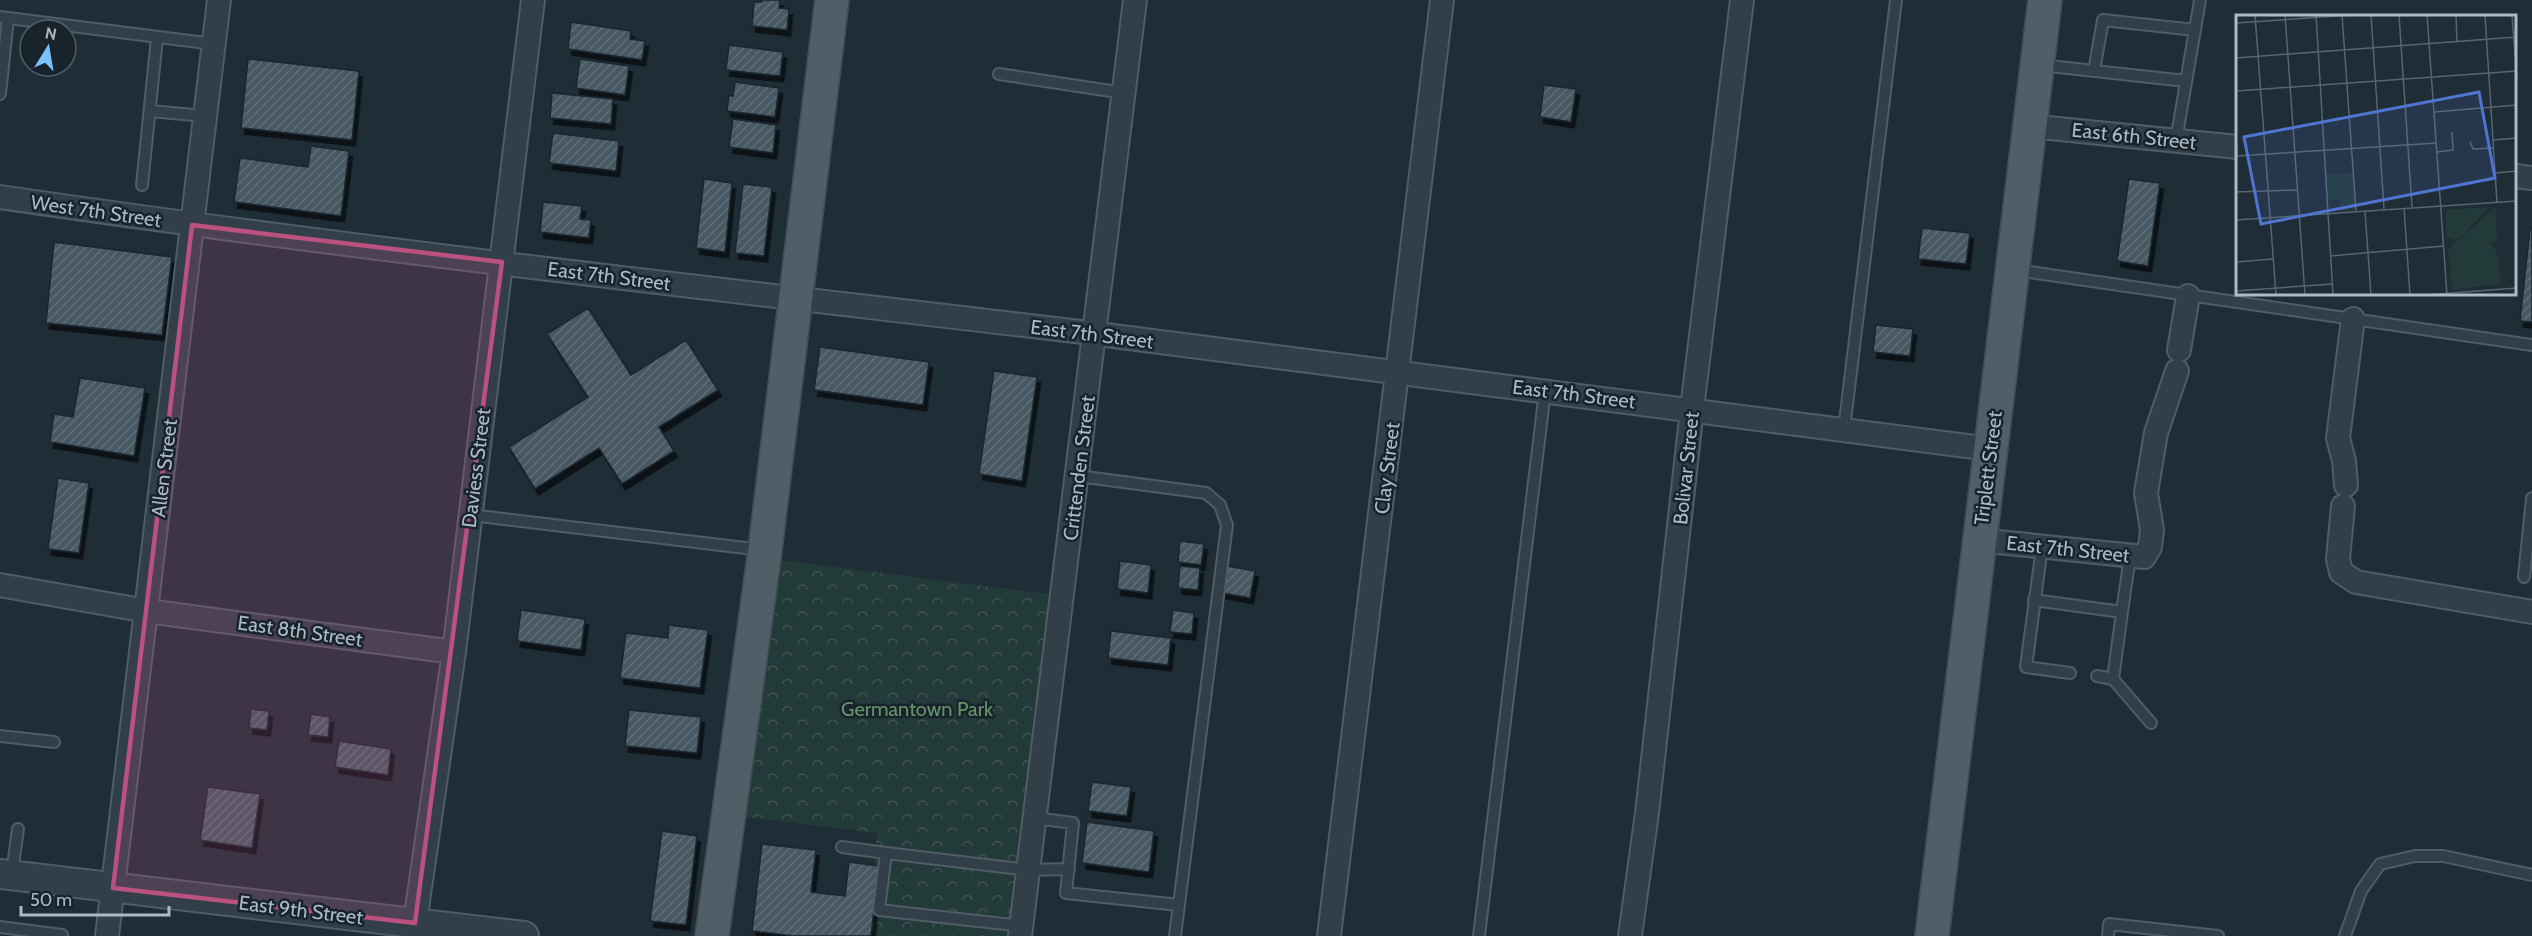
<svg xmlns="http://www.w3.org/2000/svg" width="2532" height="936" font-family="Cabin,sans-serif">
<defs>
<pattern id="forest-crowns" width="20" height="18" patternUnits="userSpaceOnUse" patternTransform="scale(1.5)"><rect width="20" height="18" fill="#223a38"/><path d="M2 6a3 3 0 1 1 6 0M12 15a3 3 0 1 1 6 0" fill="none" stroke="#3f5453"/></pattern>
<pattern id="building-hatch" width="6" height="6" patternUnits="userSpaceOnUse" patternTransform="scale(1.5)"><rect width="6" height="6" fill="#475863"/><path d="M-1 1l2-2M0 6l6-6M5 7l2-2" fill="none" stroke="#5f6e78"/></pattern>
<filter id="shadow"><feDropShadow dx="3.5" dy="6" stdDeviation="0" flood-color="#0009"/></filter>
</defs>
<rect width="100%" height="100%" fill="#1f2d37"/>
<path fill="url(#forest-crowns)" d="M764 558 1063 596 1020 936H866L877 833 729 815Z"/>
<path fill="url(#building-hatch)" stroke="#1a252e" stroke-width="1.5" filter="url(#shadow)" d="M762 0H780L779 8 789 9 787 30 752 26 754 2H762Z
M571 22 631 31 630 39 645 41 642 60 568 49Z
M729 45 783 52 780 76 726 70Z
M248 59 359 71 352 140 241 128Z
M580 59 629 66 625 95 576 88Z
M735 82 779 88 775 117 727 111 729 96H733Z
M1544 85 1576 89 1571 122 1540 117Z
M552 93 613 99 611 124 550 118Z
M733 119 776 125 773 153 729 147Z
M553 133 619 141 616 171 549 163Z
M311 146 349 151 341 216 234 202 240 158 308 167Z
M704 179 732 183 725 252 696 248Z
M2129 179 2160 183 2148 266 2117 261Z
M743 184 772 187 764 256 735 253Z
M543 202 582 206 580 219 591 220 589 238 540 232Z
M1922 228 1970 233 1966 264 1918 259Z
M2530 229H2532V322L2520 321Z
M54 242 172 257 162 335 46 323Z
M588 308 631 375 686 340 718 390 659 427 674 451 622 484 599 448 535 489 509 447 588 397 547 334Z
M1876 325 1913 329 1910 356 1873 352Z
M820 347 929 362 923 405 814 390Z
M994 371 1037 377 1022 481 979 474Z
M80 378 145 388 134 456 50 442 54 414 73 417Z
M58 478 89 483 79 553 48 549Z
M1180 541 1204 544 1201 565 1178 562Z
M1120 561 1151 565 1148 593 1117 589Z
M1180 566 1200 568 1198 590 1178 588Z
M1227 566 1255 571 1250 598 1222 593Z
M521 610 585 619 581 650 517 641Z
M1173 610 1194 613 1192 634 1170 632Z
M669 625 708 630 700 688 620 678 626 633 668 638Z
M1111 631 1171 638 1168 665 1108 658Z
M251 709 269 711 267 730 249 728Z
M629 710 701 717 697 753 625 746Z
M311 714 330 717 328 737 308 735Z
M339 741 391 749 388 775 335 767Z
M1092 782 1131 787 1127 816 1088 811Z
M208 787 260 794 252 848 200 840Z
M1087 822 1154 831 1149 872 1082 863Z
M662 831 697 836 686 925 650 921Z
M762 844 816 850 811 892 845 896 849 862 879 866 871 936H793L752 931Z"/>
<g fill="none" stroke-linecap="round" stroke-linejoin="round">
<defs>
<path id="service" d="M0 17 214 44
M2040 65 2186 81
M2094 71 2103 20 2195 30
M999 74 1124 93
M0 94 8 18
M150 111 205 116
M2176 141 2200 0
M142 185 157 38
M2016 270 2532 345
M1844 430 1896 0
M1078 476 1206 493 1220 505 1227 525 1175 936
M471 515 762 550
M2042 547 2026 667 2070 673
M2524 577 2532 498
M2034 600 2122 612 2113 679 2097 676
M2122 612 2130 556
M2113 679 2151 723
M0 736 54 742
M1035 818 1073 823 1066 893 1179 905
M842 847 886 853
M12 873 18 829
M1022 926 879 910 886 853 1029 870 1069 869
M0 927 62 935
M1479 936 1545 391
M2108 936 2109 924 2218 936
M2345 936 2361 891 2380 864 2415 856H2443L2532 875"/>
<path id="minor" d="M2030 126 2238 147
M2516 176 2532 178
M0 197C363 250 727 290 1090 333 1391 370 1691 409 1990 449
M2179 350 2188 296
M2346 485 2344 461 2338 438 2353 319
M2343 506 2338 559 2341 572 2356 582 2532 612
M1979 540 2144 557 2150 547 2152 530 2146 493 2156 433 2177 371
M0 585 147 611 454 652
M107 936 219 0
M413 936 454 652 533 0
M1020 936 1135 0
M1329 936 1442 0
M1630 936 1647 813 1692 409 1742 0"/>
<path id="tertiary" d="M0 874 524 936"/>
<path id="primary" d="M712 936 765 550 832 0
M1932 936 2045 0"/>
</defs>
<use href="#service" stroke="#505c66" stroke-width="14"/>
<use href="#minor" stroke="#505c66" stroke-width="26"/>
<use href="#tertiary" stroke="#505c66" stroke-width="32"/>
<use href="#primary" stroke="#3f4a54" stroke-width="36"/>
<use href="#service" stroke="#323f48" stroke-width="10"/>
<use href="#minor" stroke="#323f48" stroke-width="22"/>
<use href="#tertiary" stroke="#323f48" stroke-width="28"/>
<use href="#primary" stroke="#505e68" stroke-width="33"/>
</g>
<path fill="#ba5180" fill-opacity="0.2" stroke="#ba5180" stroke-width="4.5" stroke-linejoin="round" d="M192 225 502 262 415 923 113 888Z"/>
<g text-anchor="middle" stroke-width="5" stroke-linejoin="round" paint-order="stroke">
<g font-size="20" fill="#acbac5" stroke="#18232c">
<text transform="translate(2134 136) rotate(6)" y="7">East 6th Street</text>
<text transform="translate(96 211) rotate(8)" y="7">West 7th Street</text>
<text transform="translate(609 276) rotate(7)" y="7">East 7th Street</text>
<text transform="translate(1092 334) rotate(7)" y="7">East 7th Street</text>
<text transform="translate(1574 394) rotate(7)" y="7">East 7th Street</text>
<text transform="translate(164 468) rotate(-83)" y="7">Allen Street</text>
<text transform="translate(476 468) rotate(-83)" y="7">Daviess Street</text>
<text transform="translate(1079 468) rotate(-83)" y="7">Crittenden Street</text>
<text transform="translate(1387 468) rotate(-83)" y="7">Clay Street</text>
<text transform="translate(1686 468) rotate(-84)" y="7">Bolivar Street</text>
<text transform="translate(1988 468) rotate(-83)" y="7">Triplett Street</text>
<text transform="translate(2068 549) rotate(6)" y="7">East 7th Street</text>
<text transform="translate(300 631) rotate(8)" y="7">East 8th Street</text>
<text transform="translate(301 910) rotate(7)" y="7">East 9th Street</text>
</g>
<g font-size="20" fill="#649567" stroke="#18232c">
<text x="917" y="716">Germantown Park</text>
</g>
</g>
<g transform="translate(2236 15)">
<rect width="280" height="280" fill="#1f2d37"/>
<path d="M254 192 225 222 216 227 218 223H211L209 195ZM260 192 261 227H255L262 241 265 269 216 275 212 234Z" fill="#223a38"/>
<path d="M117 158 120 196 105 197 104 184 90 185 89 160Z" fill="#223a38"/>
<path fill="none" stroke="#576570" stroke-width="1.5" d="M19 0 40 280M49 0 69 280M80 0 97 280M106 0 120 196M135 0 148 194M163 0 176 192M191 0 211 280M220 0 221 27M249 0 261 188M276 0 281 64M0 8 115 0M0 43 281 22M0 76 281 56M198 97 281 90M0 124 1 141 200 128M257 125 281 123M234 127 237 134 258 133M201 137 217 135 216 117M259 158 281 156M0 177 61 175M168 193 174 280M129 196 135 280M0 205 281 186M94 241 208 231M0 247 37 244M0 276 96 269M189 280 281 273"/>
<path fill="#4f74d1" fill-opacity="0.15" stroke="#4f74d1" stroke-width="3" d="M243 77 259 163 25 209 8 122Z"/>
<rect width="280" height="280" fill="none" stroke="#acbac5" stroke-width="3"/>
</g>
<g transform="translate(48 48) rotate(11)"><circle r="28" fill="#18232c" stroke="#535f69" stroke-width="1.5"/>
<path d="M0-4.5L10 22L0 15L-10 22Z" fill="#7bc1fb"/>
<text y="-9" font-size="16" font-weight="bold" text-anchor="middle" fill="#acbac5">N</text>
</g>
<path d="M21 906v9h148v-9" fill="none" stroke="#acbac5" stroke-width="3"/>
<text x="30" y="906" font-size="18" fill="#acbac5" stroke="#18232c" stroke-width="4.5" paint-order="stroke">50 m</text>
</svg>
